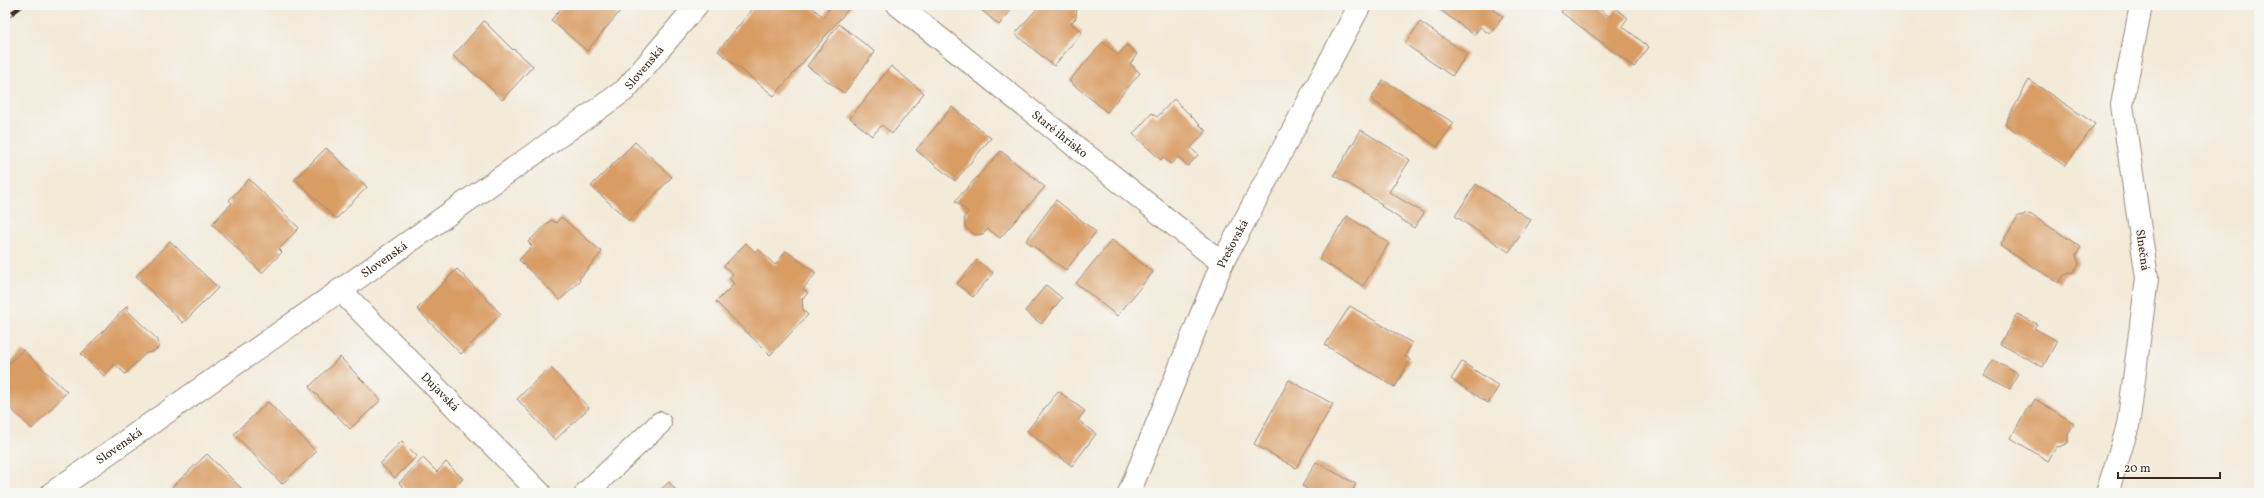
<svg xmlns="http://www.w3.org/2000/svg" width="2264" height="498" font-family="Vollkorn,serif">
<rect width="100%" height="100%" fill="#f6f6f2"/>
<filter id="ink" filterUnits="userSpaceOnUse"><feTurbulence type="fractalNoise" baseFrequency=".025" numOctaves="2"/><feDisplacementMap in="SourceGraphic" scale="8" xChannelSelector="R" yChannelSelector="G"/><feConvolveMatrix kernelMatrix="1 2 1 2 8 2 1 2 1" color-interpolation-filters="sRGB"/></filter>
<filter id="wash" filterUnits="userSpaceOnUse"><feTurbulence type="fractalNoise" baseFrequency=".012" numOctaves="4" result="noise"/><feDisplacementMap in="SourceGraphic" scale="16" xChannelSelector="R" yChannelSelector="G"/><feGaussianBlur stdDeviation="0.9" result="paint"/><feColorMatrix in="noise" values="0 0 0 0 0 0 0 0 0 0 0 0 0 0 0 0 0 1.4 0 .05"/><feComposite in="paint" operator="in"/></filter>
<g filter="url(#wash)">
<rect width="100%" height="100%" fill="#f3ead8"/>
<g id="blocks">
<path fill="#d99c63" d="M564 5H625L587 51 551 20Z
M756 5H808L824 17 831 5H852L774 96 718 51Z
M976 5H1015L999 25Z
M1040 5H1077L1076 18 1071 23 1082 32 1054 66 1015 34Z
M1434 5H1496L1493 10 1503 17 1490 34 1480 27 1474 35Z
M1567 5H1594L1610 17 1616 9 1628 18 1622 26 1649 47 1634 67 1561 12Z
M484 21 513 50 514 49 533 66 502 100 484 82 453 56Z
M1420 22 1467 54 1452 76 1405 44Z
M839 24 875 52 844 93 807 66Z
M1103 42 1118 55 1127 45 1137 54 1130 64 1140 73 1107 112 1069 81Z
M891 66 924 93 892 134 882 125 872 136 850 118Z
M1383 80 1454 123 1437 147 1371 99Z
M2029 80 2095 124 2065 166 2005 124Z
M1174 99 1206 131 1191 148 1198 155 1188 166 1178 157 1171 164 1163 157 1161 160 1133 134 1152 113 1157 117Z
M952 107 991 138 955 181 916 150Z
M1361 130 1410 160 1389 192 1424 213 1414 228 1381 206 1382 204 1334 175Z
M635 142 672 177 629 221 591 186Z
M326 148 367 187 336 219 295 179Z
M1001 151 1045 187 1000 238 988 229 983 234 975 235 965 227 964 216 968 212 955 201Z
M249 179 299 228 279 249 282 252 262 273 212 224 232 203 229 200Z
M1476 184 1531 220 1509 252 1455 216Z
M1056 200 1096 232 1066 270 1026 241Z
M2030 214 2081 247 2076 255 2079 264 2073 272 2064 275 2059 283 2000 246 2018 216Z
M1347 216 1389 243 1363 286 1319 259Z
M561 217 602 252 579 279 580 281 560 300 519 260 532 246 528 242 551 220 556 223Z
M1112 240 1153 272 1117 316 1076 283Z
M170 241 218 288 183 323 136 276Z
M746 243 755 252 758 249 775 265 786 251 816 273 803 289 808 293 802 299 803 310 808 315 770 355 716 302 734 284 729 278 733 274 724 266Z
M977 260 993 273 973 297 957 284Z
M457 269 501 314 461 354 417 309Z
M1046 285 1062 298 1041 324 1025 311Z
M128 305 129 306 126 309 158 340 159 347 153 352 146 353 125 374 115 364 104 376 81 354Z
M1350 306 1412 343 1405 356 1410 360 1395 387 1325 345Z
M2017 314 2037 324 2034 328 2057 341 2043 367 2000 344Z
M23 350 67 392 32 429 5 403V367Z
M340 357 381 400 350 429 309 387Z
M1993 360 2018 374 2010 389 1984 375Z
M1462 362 1499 386 1488 403 1451 379Z
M550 367 589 408 555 440 517 399Z
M1289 380 1333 404 1296 468 1254 444Z
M1058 391 1085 411 1078 420 1096 434 1072 466 1027 431Z
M2035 399 2074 423 2068 434V443L2059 447 2057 446 2048 461 2011 438 2028 406 2030 408Z
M268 402 316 452 282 484 234 434Z
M402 441 417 456 395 478 380 464Z
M207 454 246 493H176L171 488Z
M423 458 437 472 446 462 463 479 454 488 458 493H409L399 483Z
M1316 462 1356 484 1351 493H1315L1302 486Z
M669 482 678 493H657Z"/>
</g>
</g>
<g filter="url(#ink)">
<use href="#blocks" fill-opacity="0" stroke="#978a7b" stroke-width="1"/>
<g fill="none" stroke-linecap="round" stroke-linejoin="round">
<defs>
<g id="minor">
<path id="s1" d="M898 5 1222 263"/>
<path id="s2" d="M340 290 540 493"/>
<path id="s3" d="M52 493 625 90 697 5"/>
<path d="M586 493 660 423"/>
<path id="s4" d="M1129 493 1222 263 1360 5"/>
<path d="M2107 493 2128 426 2147 278 2122 105 2141 5"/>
</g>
</defs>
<use href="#minor" stroke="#978a7b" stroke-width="24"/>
<use href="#minor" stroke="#fff" stroke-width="22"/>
<defs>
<path id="rail" d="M5 18 23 5"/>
</defs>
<use href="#rail" stroke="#3b2a1e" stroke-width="4.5"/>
<use href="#rail" stroke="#f6f6f2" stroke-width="3" stroke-dasharray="9" stroke-linecap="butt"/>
</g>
</g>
<g text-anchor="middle" stroke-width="3" stroke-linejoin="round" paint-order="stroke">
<g font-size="12" fill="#3b2a1e" stroke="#f6f6f2">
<text dy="4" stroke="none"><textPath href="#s3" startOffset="730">Slovenská</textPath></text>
<text dy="4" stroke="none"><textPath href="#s1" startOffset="207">Staré ihrisko</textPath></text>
<text dy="4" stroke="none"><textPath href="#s4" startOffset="270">Prešovská</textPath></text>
<text transform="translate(2143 250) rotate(82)" y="4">Slnečná</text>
<text dy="4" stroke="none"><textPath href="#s3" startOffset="406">Slovenská</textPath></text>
<text dy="4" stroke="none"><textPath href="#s2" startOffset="143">Dujavská</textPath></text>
<text dy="4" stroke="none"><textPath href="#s3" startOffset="82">Slovenská</textPath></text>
</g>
</g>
<rect width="2264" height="498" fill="none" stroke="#f6f6f2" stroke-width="20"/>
<path d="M2118 472v6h102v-6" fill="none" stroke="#3b2a1e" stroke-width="2"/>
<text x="2124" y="472" font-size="12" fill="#3b2a1e" stroke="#f6f6f2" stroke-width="3" paint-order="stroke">20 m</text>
</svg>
